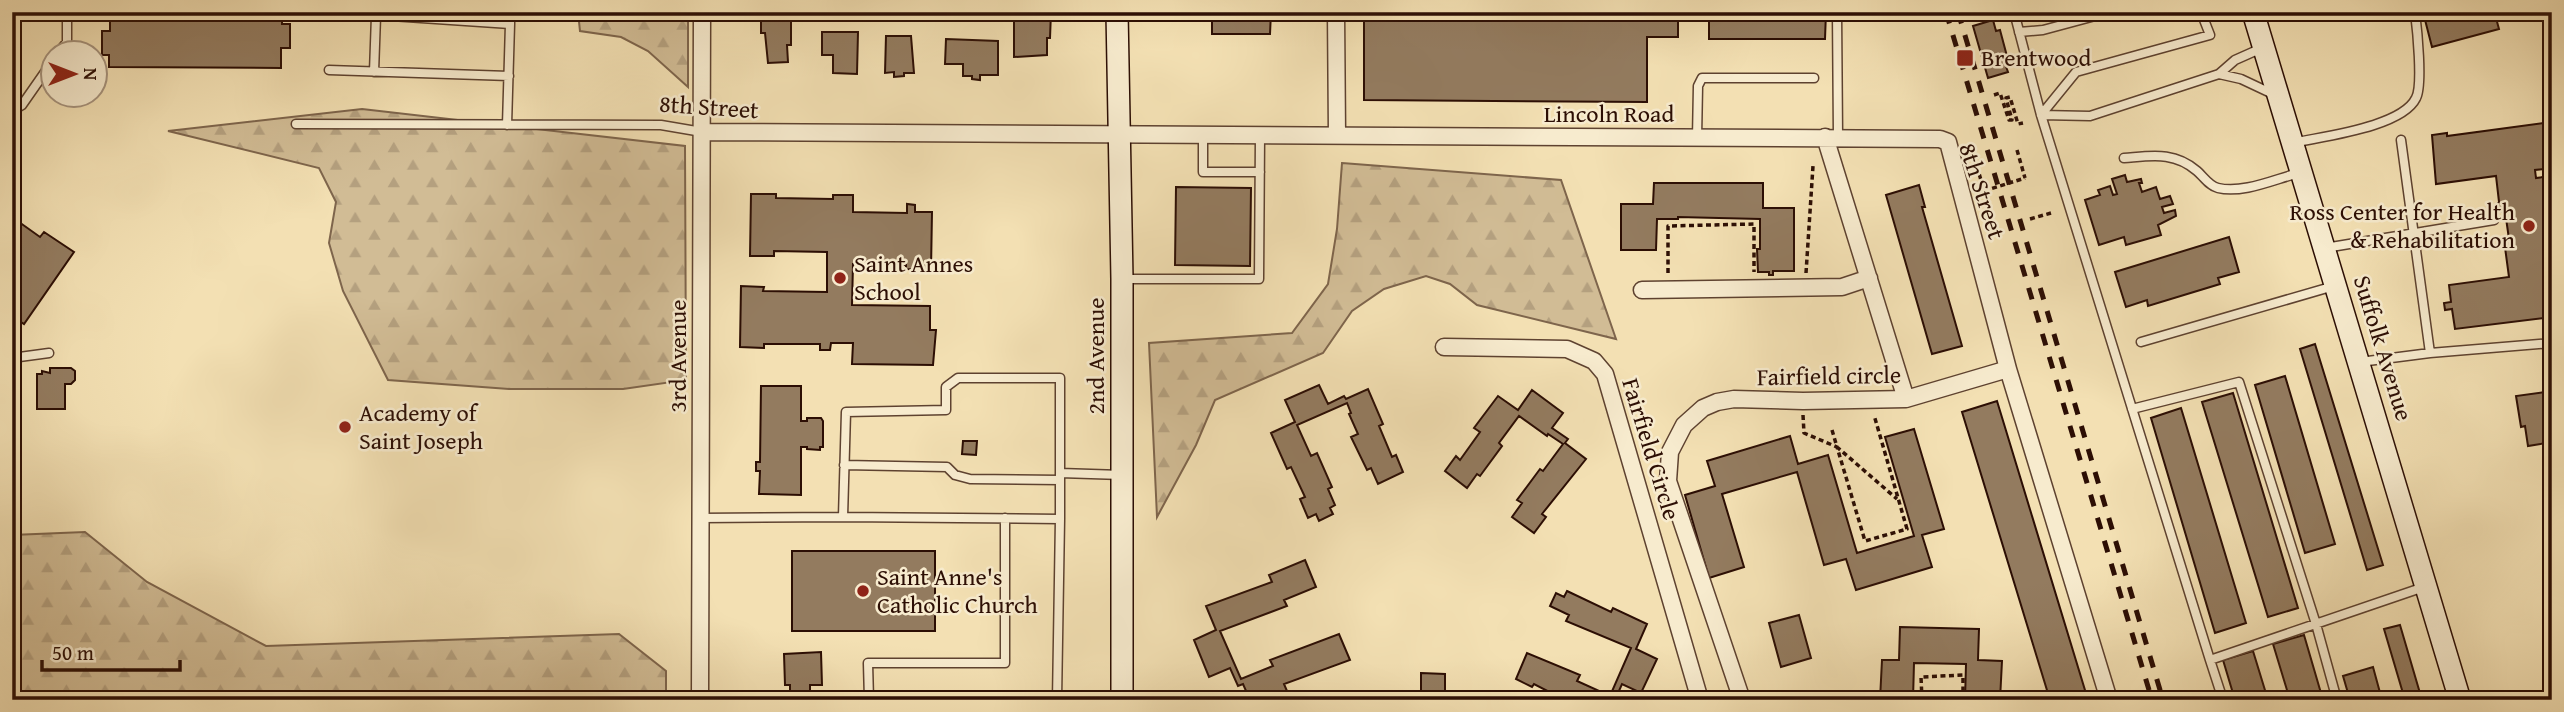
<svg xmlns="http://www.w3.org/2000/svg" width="2564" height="712" font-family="'Gentium Book Plus',serif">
<defs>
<pattern id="forest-firs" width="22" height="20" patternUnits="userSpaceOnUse" patternTransform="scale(1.75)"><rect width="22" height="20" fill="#d1bc95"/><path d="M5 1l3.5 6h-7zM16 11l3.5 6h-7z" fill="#b4a07f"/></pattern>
</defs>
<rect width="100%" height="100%" fill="#f3e0b3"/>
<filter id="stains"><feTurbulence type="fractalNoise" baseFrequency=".00286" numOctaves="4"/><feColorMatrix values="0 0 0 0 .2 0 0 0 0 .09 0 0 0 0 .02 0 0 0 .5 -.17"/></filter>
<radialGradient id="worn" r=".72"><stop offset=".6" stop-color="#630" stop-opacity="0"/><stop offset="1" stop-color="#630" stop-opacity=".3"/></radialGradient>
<path fill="url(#forest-firs)" stroke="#7e654c" stroke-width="2" d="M578 12H688V87L648 51 621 37 580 31Z
M362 109 685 146 686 380 623 389H509L388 380 343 291 329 243 336 202 319 168 168 131Z
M1342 163 1561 180 1616 339 1477 305 1450 284 1426 276 1384 289 1352 311 1323 353 1215 400 1196 445 1157 517 1149 343 1292 333 1328 284 1337 229Z
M85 532 147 582 266 646 619 634 666 671V700H12V535Z"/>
<path fill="#937b5f" stroke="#2c0e04" stroke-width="2" d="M110 12H282V24H290V48H281V68L109 67V55H102V31H110Z
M764 12H791V45H787L788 62 768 63 765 33H761V16H764Z
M1014 12H1051L1050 38H1047V55L1014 57Z
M1212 12H1271L1270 34H1212Z
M1397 12H1678V37H1647V102L1364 100V18L1397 19Z
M1709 12H1826L1825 39H1709Z
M2423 12H2517L2496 18 2499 29 2432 47Z
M1993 20 1996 31 2000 30 2008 60 2004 61 2008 72 1988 78 1973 26Z
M822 32H858L857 74 833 73V55H822Z
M886 36H911L914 73H904V76L894 77V72L885 73Z
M946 39 998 41V75H980V80L972 79V76H963V64H945Z
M2552 122V168L2535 170 2536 178 2543 177 2544 186 2552 185V317L2455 329 2452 309 2445 310 2444 303 2451 302 2449 285 2509 277 2504 240 2509 239 2505 211 2498 212 2497 204 2499 202 2496 176 2436 184 2432 135 2447 133V136Z
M2125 175 2127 182 2141 179 2142 183H2139L2142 192 2156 187 2160 199 2170 196 2173 204 2162 207 2164 213 2175 210 2176 216 2158 225 2161 235 2126 245 2124 237 2099 245 2085 200 2100 195 2098 190 2110 186 2113 195 2117 194 2112 179Z
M1654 183H1763V208H1794V271H1773V275H1769V272H1758L1757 249H1760V219L1678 217V219H1657L1656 250H1621V204H1653Z
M1919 185 1925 207H1922L1962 346 1932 354 1886 195Z
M1176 187 1251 188 1250 266 1175 265Z
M751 194H776V198L833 199V195H853V212L907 213V204L915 205V212H932L931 270 906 269V265L853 264 852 305 930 306V330H936L933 365 852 364 853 343H831L830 350H820V344H764V348L740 347 741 286 764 287 763 291 827 292V252L774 251V256H750Z
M12 217 40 237 44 232 74 252 24 324 12 316Z
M2229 237 2239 272 2218 278 2220 284 2148 306 2147 300 2126 307 2115 272Z
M2315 344 2383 565 2367 570 2300 349Z
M2315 344 2383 565 2367 570 2300 349Z
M50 368H71L75 371V380L71 384H65V409H37V374H42V371L50 373Z
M2285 376 2335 544 2305 553 2255 385Z
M2285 376 2335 544 2305 553 2255 385Z
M1319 385 1328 404 1344 396 1346 399 1368 389 1383 424 1379 426 1392 457 1396 455 1403 472 1378 484 1371 468 1367 470 1351 437 1358 434 1349 414 1351 413 1347 403 1297 425 1311 456 1317 453 1332 487 1328 489 1335 505 1330 508 1333 514 1319 521 1316 514 1308 518 1300 499 1305 497 1291 467 1287 469 1271 433 1295 422 1285 400Z
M761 386H801V421H807V418H821L823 421V447H820V450L807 449V447H801V495L759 494 760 471H756V462H760Z
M1532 390 1563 413 1552 428 1568 439 1565 443 1586 459 1542 514 1546 517 1534 533 1512 517 1522 503 1517 500 1540 469 1543 471 1563 444 1548 434 1547 436 1519 416 1499 443 1502 446 1480 476 1477 474 1467 488 1445 471 1456 456 1460 460 1480 432 1474 428 1498 396 1518 410Z
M2552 391V421L2544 422 2547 443 2528 446 2525 426 2521 427 2516 396Z
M2233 393 2298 608 2268 617 2202 402Z
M2233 393 2298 608 2268 617 2202 402Z
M1997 401 2088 700H2050L1962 412Z
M2181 408 2246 623 2215 633 2151 418Z
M2181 408 2246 623 2215 633 2151 418Z
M1914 429 1944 529 1922 535 1932 567 1856 590 1846 559 1824 565 1797 472 1722 494 1744 567 1709 578 1685 495 1715 486 1707 461 1790 436 1798 464 1828 455 1857 553 1914 536 1885 437Z
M963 441H977L976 455 962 454Z
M792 551H935V631H792Z
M1305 560 1316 587 1284 600 1287 606 1220 631 1241 679 1273 666 1270 660 1339 634 1350 660 1284 684 1287 691 1266 700H1250L1243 684 1238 686 1230 668 1209 677 1194 640 1216 630 1206 606 1272 582 1269 575Z
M1567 591 1611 612 1613 608 1647 624 1636 649 1657 659 1641 693 1622 684 1615 700H1565L1534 684 1532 687 1516 679 1527 653 1580 675 1577 681 1610 696 1631 648 1566 621 1569 615 1550 606 1556 593 1564 597Z
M1799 615 1811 658 1781 667 1769 623Z
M2400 625 2422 700H2405L2384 629Z
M2400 625 2422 700H2405L2384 629Z
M1900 627 1979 629 1978 660 2002 661 2000 700H1965L1966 664 1914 663 1913 700H1880L1882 660H1899Z
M2304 635 2323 700H2290L2273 644Z
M2304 635 2323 700H2290L2273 644Z
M2253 651 2268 700H2235L2223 660Z
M2253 651 2268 700H2235L2223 660Z
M821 652 822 685H810V694L835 693 836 700H776V694H790V685H785L784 654Z
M2373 667 2382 700H2350L2343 676Z
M2373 667 2382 700H2350L2343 676Z
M1421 673 1445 674V692L1472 693V700H1392V691L1421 692Z"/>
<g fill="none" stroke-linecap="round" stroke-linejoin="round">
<defs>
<path id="lane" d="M332 12 510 24 507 125
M1837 12 1838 137
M2014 12 2041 115 2210 660 2424 587
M510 24V12
M2019 32 2043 30 2110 12
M59 52 67 42V12
M329 70 509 76
M374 72 376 16
M2219 74 2241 79 2275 95
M12 111 22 105 52 62
M2041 115 2090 116 2219 74 2235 60 2262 48
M2041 115 2076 72 2210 35 2201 12
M296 124 661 125 702 132
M1203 136V172H1260
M1697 138 1698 86 1702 78H1814
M2401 140 2430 353
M2293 143C2324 136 2402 127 2416 98 2423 85 2417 28 2415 12
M2124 158C2151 156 2174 151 2197 171 2203 176 2209 186 2218 188 2243 194 2275 179 2299 173
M2325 248 2494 220
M1122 279H1259L1260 136
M2141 342 2334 286
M12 358 49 353
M2360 362 2430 353 2552 343
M2132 409 2239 382 2316 624 2337 700
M844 465 947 467 955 475 970 479 1060 480
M1060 473V519L843 517 846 412 946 410V387L958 378H1060V473L1122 475
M700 518 843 517
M2210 660 2223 700
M869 700 868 663H1005V518
M1057 700 1060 519"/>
<path id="street" d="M1336 12 1337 135
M702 132 1940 139 1948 142 2008 369
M1825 137 1906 399
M1642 290 1842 287 1869 278
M1444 347 1567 349 1594 361 1605 374 1700 700
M700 700 702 12
M1742 700 1668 481 1670 452 1684 425 1703 408 1717 402 1734 399 1803 401 1906 399 2008 369 2109 700"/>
<path id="secondary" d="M1117 12 1122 279V700
M2253 12 2460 700"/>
</defs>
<use href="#lane" stroke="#5e4230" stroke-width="11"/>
<use href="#street" stroke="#5e4230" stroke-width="19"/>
<use href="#secondary" stroke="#2c0e04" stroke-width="24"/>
<path stroke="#2c0e04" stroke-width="3.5" stroke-dasharray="5 3.5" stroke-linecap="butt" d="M1994 95 2000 93 2009 120H2012L2006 98 2010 97 2018 124 2023 123
M2017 150 2025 178
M1977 166 1984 191
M2030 219 2051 213
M1668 273V226L1754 224V272
M1806 273 1813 166
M1803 415 1804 433 1837 447 1865 541 1907 529 1874 415
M1832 430 1837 447 1897 499
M1922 700 1921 677 1963 675V700"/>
<use href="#lane" stroke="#f7ebce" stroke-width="8"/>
<use href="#street" stroke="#f7ebce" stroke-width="16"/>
<use href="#secondary" stroke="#f7ebce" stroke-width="21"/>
<path stroke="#2c0e04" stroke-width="5" stroke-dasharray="12 12" stroke-linecap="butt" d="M1946 12 2152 700
M1958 12 2163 700"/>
<path stroke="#2c0e04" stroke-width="3.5" stroke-dasharray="5 3.5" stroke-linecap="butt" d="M1984 191 2025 178"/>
</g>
<g fill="#8f2418" stroke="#f7ebce" stroke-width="2.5">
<rect x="1956" y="49" width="18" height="18" rx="3.5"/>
<circle cx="2529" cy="226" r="7"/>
<circle cx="840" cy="278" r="7"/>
<circle cx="345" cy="427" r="7"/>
<circle cx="863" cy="591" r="7"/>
</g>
<g text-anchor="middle" stroke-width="5" stroke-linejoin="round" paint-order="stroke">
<g font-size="24" fill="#2c0e04" stroke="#f7ebce" text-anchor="start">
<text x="1981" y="66">Brentwood</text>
<text x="2515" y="220" text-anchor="end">Ross Center for Health<tspan x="2515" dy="28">&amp; Rehabilitation</tspan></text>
<text x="854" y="272">Saint Annes<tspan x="854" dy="28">School</tspan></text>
<text x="359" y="421">Academy of<tspan x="359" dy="28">Saint Joseph</tspan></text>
<text x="877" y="585">Saint Anne's<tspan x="877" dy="28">Catholic Church</tspan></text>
</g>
<g font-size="24" fill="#2c0e04" stroke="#f7ebce">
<text transform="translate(709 107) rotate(4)" y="8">8th Street</text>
<text x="1609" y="122">Lincoln Road</text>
<text transform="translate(1982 191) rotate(72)" y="8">8th Street</text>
<text transform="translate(2383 348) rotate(73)" y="8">Suffolk Avenue</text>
<text transform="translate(678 356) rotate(-90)" y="8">3rd Avenue</text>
<text transform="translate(1096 356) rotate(-90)" y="8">2nd Avenue</text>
<text transform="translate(1829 376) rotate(-1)" y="8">Fairfield circle</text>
<text transform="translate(1651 449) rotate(73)" y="8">Fairfield Circle</text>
</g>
</g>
<rect width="2564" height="712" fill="none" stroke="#f3e0b3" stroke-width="42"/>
<rect x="14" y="14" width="2536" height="684" fill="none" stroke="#2c0e04" stroke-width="3.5"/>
<rect x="21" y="21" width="2522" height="670" fill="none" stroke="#2c0e04" stroke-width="2"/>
<g transform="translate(74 74) rotate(90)"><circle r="33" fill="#f7ebce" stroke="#a6937d" stroke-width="2"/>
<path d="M0-5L12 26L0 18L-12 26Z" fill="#8f2418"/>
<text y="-10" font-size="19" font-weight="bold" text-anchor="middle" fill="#2c0e04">N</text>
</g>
<path d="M42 660v10h138v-10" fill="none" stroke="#2c0e04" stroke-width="3.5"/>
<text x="52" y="660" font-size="21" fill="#2c0e04" stroke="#f7ebce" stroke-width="5" paint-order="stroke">50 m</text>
<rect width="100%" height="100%" filter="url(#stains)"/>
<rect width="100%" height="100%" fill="url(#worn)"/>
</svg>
